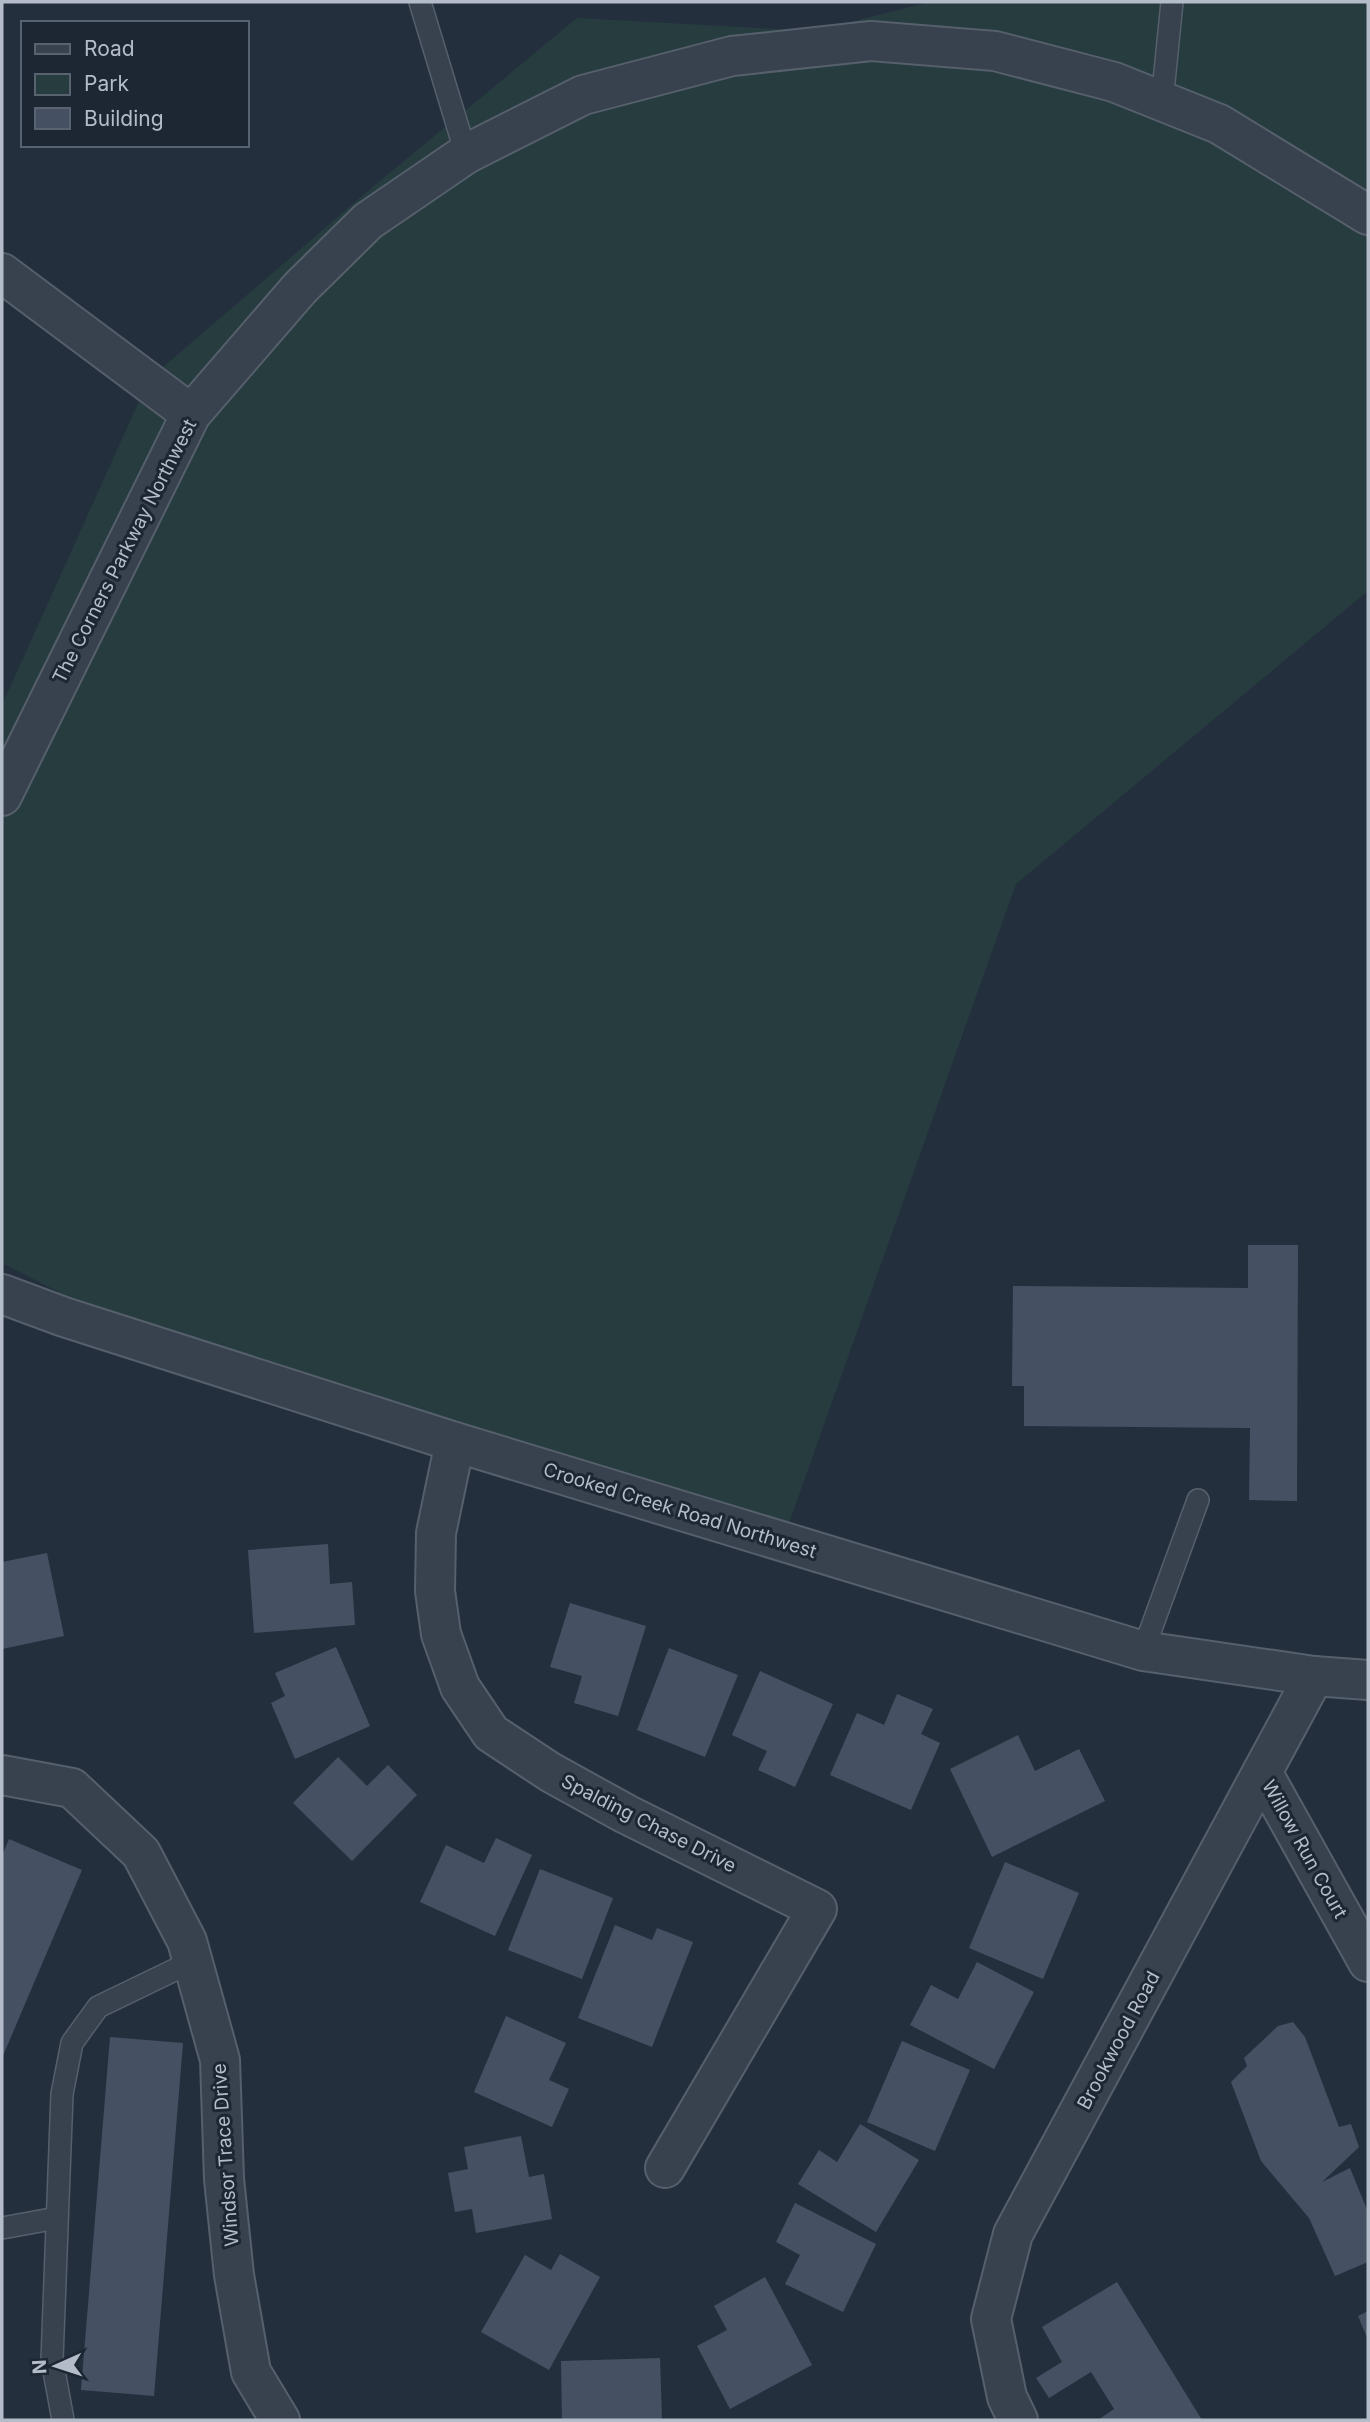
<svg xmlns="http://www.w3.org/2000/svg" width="1370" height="2422" font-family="Inter,sans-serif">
<rect width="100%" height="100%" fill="#242f3e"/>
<path fill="#263c3f" d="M930 2H1368V591L1016 884 788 1526 174 1351 2 1263V705L149 379 375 185 577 18 814 31Z"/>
<path fill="#455162" d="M1248 1245H1298L1297 1501 1249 1500 1250 1428 1024 1426V1386H1012L1013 1286 1248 1288Z
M328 1544 330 1584 352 1582 355 1625 254 1633 248 1550Z
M47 1553 64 1636 2 1649V1562Z
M570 1603 646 1626 618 1716 574 1703 582 1676 550 1667Z
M336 1647 370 1726 295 1759 271 1703 285 1696 275 1673Z
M669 1648 738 1675 705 1757 637 1730Z
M760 1671 833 1704 795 1787 758 1770 767 1751 732 1735Z
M897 1694 933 1709 921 1734 940 1743 911 1810 830 1775 857 1713 884 1725Z
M1018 1735 1035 1771 1079 1749 1105 1801 992 1857 950 1769Z
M338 1757 367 1786 388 1765 417 1795 352 1861 293 1803Z
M496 1838 532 1855 495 1936 420 1902 446 1845 484 1863Z
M9 1839 82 1870 2 2058V1856Z
M1005 1862 1079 1893 1043 1979 969 1948Z
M540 1869 613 1898 582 1979 508 1950Z
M615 1925 652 1940 657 1928 693 1942 652 2047 578 2018Z
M977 1962 1034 1992 994 2069 910 2025 931 1985 958 1999Z
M506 2016 566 2043 549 2080 569 2089 552 2127 474 2092Z
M1293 2022 1305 2037 1339 2127 1351 2124 1359 2147 1322 2182 1350 2168 1368 2212V2262L1335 2276 1309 2218 1261 2161 1231 2082 1247 2066 1244 2058 1278 2026Z
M110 2037 183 2043 154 2396 81 2390Z
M902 2041 970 2070 935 2151 867 2122Z
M860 2124 919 2160 876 2232 798 2184 819 2150 837 2162Z
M521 2136 529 2177 544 2174 552 2219 476 2233 472 2209 455 2212 448 2173 468 2169 464 2147Z
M795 2203 876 2244 843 2312 785 2284 800 2255 776 2242Z
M560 2254 600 2277 549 2370 481 2332 525 2255 551 2270Z
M765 2277 812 2365 730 2409 697 2346 727 2330 714 2306Z
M1117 2282 1202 2420H1098L1114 2409 1091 2372 1049 2398 1036 2378 1062 2362 1042 2327Z
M1368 2311V2340L1358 2316Z
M660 2358 662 2420H562L561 2361Z"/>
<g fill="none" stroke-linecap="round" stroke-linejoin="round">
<defs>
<path id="service" d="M420 2 466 154
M1162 102 1172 2
M1143 1651 1198 1500
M2 2228 57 2218
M63 2420 52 2360 62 2094 72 2043 98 2007 193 1961"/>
<path id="minor" d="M2 273 191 414
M2 796 191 414 300 288 368 221 466 154 583 95 732 56 871 41 995 51 1114 82 1219 124 1368 215
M455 1442 436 1533 435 1591 441 1634 460 1687 491 1733 550 1772 626 1814 817 1909 665 2168
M1262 1772 1368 1962
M2 1775 72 1788 141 1853 187 1941 220 2060 224 2179 234 2275 251 2372 280 2420
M1018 2420 1007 2397 991 2319 1013 2234 1314 1676"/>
<path id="tertiary" d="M2 1294 64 1317 455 1442 1143 1651 1314 1676 1368 1680"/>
</defs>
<use href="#service" stroke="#565f6c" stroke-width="24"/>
<use href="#minor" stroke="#565f6c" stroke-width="42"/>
<use href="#tertiary" stroke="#565f6c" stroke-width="42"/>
<use href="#service" stroke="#38414e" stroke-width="21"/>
<use href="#minor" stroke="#38414e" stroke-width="38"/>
<use href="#tertiary" stroke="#38414e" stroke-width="38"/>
</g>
<g text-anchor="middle" stroke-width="6" stroke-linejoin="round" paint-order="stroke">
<g font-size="19" fill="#b4bcc9" stroke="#1d2633">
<text transform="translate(124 551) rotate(-63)" y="7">The Corners Parkway Northwest</text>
<text transform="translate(680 1510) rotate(17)" y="7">Crooked Creek Road Northwest</text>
<text transform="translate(649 1823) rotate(27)" y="7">Spalding Chase Drive</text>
<text transform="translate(1305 1849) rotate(61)" y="7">Willow Run Court</text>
<text transform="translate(1118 2040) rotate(-62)" y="7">Brookwood Road</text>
<text transform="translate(225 2155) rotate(-94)" y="7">Windsor Trace Drive</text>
</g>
</g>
<rect width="1370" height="2422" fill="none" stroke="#b4bcc9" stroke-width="7"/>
<rect x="21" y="21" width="228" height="126" fill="#1d2633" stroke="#59626f" stroke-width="2"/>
<rect x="35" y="44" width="35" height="10" fill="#38414e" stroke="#59626f" stroke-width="2"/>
<text x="84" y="56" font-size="21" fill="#b4bcc9">Road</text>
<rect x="35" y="74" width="35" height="21" fill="#263c3f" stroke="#59626f" stroke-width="2"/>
<text x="84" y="91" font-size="21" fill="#b4bcc9">Park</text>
<rect x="35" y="108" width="35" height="21" fill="#455162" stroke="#59626f" stroke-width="2"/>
<text x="84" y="126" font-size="21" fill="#b4bcc9">Building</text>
<g transform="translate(56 2366) rotate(267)" stroke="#1d2633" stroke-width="5" paint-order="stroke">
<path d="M0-5L12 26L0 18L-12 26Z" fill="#b4bcc9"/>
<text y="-10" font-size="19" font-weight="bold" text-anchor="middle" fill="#b4bcc9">N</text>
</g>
</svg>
